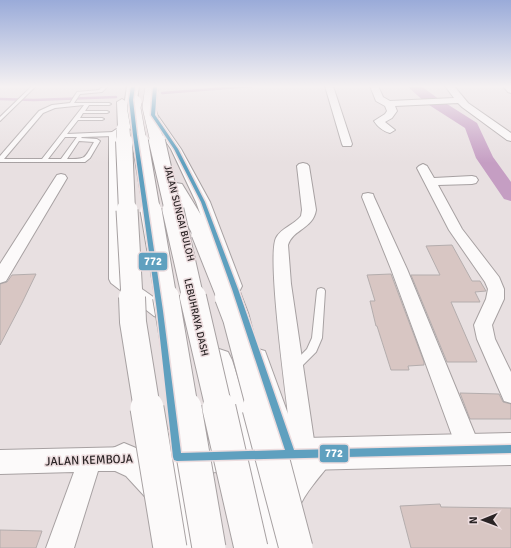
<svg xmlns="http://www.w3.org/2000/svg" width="511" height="548" font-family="Signika,sans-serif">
<rect width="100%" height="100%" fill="#e8e0e1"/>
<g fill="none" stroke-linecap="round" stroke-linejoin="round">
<path stroke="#c59ec3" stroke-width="2.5" d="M162 93 253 86
M0 99 34 100 116 97"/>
<path fill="#c59ec3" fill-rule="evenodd" d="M407 86H421L436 97 477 123 493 157 511 182V201L504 199 476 158 465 128 426 103Z"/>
</g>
<path fill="#d8c6c3" stroke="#b4adad" d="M452 245 472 281H480L486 291 475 292 480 302H451L477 362H447L411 275H440L426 246Z
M36 274 22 303 0 345V284L7 282 12 275Z
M391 274 424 362V365L408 366 409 370H391L377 326H376L370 301H375L367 275Z
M460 393 499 394 503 402 511 404V419H470Z
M440 504 441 507 511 508V548H411L400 506Z
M0 530 42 531 36 548H0Z"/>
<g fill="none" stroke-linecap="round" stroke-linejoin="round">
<defs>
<path id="service" d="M32 86H36L0 121V117Z
M103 86H108L102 92 80 94 74 103H109L111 104 109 105H89L85 111H107L109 112 107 113H83L80 118H102L104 119 102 120H78L67 134 114 132 117 134 114 136 82 137 81 138 97 139 100 141 90 158 85 162H0V156L39 111 52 105 70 103 77 92 99 90ZM84 105 42 159H4L43 113 55 108ZM65 137H77L61 159H48ZM79 141 94 142C84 159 87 159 67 159Z
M321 288 324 289 325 291 322 338 316 352 298 370 295 371 292 370 290 367 292 364 307 349 312 338 317 291 318 289Z"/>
<path id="minor" d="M325 86H333L352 144 351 146H343L342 144Z
M370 86H378L383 97 390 101 454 98 445 86H454L468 103 511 133V141L507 140 462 107 458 103 395 106 397 111 392 118 385 122 395 130 390 133C383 131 378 127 374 121L385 114 387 111 385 106 376 101Z
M503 86H511V93L508 92Z
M122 99 127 102 128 129 119 135 125 277 166 306 169 311 166 316 160 318 154 316 111 283 109 279V134L118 128 117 102Z
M153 112 156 113 181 149 210 202 242 286 240 290 234 292 228 290 226 286 196 202 171 149 148 115Z
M303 163 307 164 309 166 316 210C313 229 293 229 288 245L291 284 316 454 312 462 304 466 298 463 291 466 283 462 279 454 248 357 251 351 258 349 265 351 288 414C285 386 267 256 276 238 281 228 294 225 301 216L302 210 297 166 299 164Z
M423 164 427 166 434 178 472 176 476 177 478 180 476 183 472 184 438 185 462 229 499 277 504 289V299L492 325 495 339 511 372V403L504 401 477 339 474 325 486 299 488 289 485 282 449 230 417 168 419 166Z
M61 174 65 175 67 178 6 281 0 283V264L55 178 57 175Z
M368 193 373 194 374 197 407 269 481 449 477 457 469 461 461 457 457 449 391 269 362 197 363 194Z
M130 447 138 451 142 459 138 467 130 471H98L74 548H46L74 472 0 474V450Z"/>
<path id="secondary" d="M511 433V465L181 473 170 468 165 457 170 446 181 441Z"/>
<path id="trunk" d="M127 86H139L137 100 141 126 139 129 134 130 129 129 127 126 125 100Z
M219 349 228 352 232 360 272 488C282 467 298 447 319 438L330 443 335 454C329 467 321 474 313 485 305 495 299 506 294 518L282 523 290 548H252L231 456 206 360 210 352Z
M176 427 187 431 192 442 208 548H170L166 504 161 506 149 501 126 476 113 470 108 459 113 448 124 443 148 453 163 467 160 442 165 431Z"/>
<path id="motorway" d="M176 183 182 184 212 233 209 237 202 239 195 237 192 233 167 188 170 184Z"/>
</defs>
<use href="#service" stroke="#a7a1a2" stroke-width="2"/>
<use href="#minor" stroke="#a7a1a2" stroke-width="2"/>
<use href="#secondary" stroke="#a7a1a2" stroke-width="2"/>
<use href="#trunk" stroke="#a7a1a2" stroke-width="2"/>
<use href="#motorway" stroke="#a7a1a2" stroke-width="2"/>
<use href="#service" fill="#fcfafa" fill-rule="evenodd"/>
<use href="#minor" fill="#fcfafa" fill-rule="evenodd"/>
<use href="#secondary" fill="#fcfafa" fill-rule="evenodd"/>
<use href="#trunk" fill="#fcfafa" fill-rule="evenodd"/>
<use href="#motorway" fill="#fcfafa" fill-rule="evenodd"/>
<defs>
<path id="motorway-bridge-far4" d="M152 86 149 107 157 142
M135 102 134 108 140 142
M123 129 124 142"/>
<path id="motorway-bridge-far3" d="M124 141 127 211
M140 141 152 211
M157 141 173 211"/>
<path id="motorway-bridge-far2" d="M127 210 132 298
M151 210 166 298
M173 210 193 298
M202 233 228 298"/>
<path id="motorway-bridge-far1" d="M132 297 133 322 147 409
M166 297 185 409
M193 297 219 409
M228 297 236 318 260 409"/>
<path id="motorway-bridge" d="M147 408 170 548
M185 408 209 548
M219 408 251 548
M259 408 296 548"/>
</defs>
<use href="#motorway-bridge-far4" stroke="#a7a1a2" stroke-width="14" stroke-linecap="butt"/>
<use href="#motorway-bridge-far3" stroke="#a7a1a2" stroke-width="18" stroke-linecap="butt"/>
<use href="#motorway-bridge-far2" stroke="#a7a1a2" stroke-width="23" stroke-linecap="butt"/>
<use href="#motorway-bridge-far1" stroke="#a7a1a2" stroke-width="28" stroke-linecap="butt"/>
<use href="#motorway-bridge" stroke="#a7a1a2" stroke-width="35" stroke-linecap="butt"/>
<use href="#motorway-bridge-far4" stroke="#fcfafa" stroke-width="13"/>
<use href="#motorway-bridge-far3" stroke="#fcfafa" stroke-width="16"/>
<use href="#motorway-bridge-far2" stroke="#fcfafa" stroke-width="21"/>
<use href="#motorway-bridge-far1" stroke="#fcfafa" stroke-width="26"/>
<use href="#motorway-bridge" stroke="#fcfafa" stroke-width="33"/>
<defs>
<path id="bus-1" d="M131 86H135L133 100 137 135 163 311 181 453 285 450 232 289 201 202 174 149 151 115 153 86H157L155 115 178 149 205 202 238 289 294 450 511 445V453L177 461 174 460 173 457 157 311 133 135 129 100Z"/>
</defs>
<use href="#bus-1" stroke="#ecdcde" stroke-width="3"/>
<use href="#bus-1" fill="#5fa0bf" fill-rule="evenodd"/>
</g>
<linearGradient id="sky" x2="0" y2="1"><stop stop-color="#9aabd9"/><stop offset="0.53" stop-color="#f5f1f2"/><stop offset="1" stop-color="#f5f1f2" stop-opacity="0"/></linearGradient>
<rect width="511" height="163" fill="url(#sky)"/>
<g text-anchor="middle" stroke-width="3" stroke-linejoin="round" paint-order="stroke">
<g font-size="10" fill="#2a2425" stroke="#ecdcde">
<text transform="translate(180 213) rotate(76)" y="4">JALAN SUNGAI BULOH</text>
<text transform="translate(197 317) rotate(77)" y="4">LEBUHRAYA DASH</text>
</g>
<g font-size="12" fill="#2a2425" stroke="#ecdcde">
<text transform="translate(89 460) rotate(-2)" y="4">JALAN KEMBOJA</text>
</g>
</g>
<g stroke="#ecdcde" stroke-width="1.5">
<rect x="138" y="252" width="30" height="19" rx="4" fill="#5fa0bf"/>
<rect x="319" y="444" width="30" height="19" rx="4" fill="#5fa0bf"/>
</g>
<g font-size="11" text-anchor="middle" font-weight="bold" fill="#fff">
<text x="153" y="265">772</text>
<text x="334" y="457">772</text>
</g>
<g transform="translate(483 520) rotate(269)" stroke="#ecdcde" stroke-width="3" paint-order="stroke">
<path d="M0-3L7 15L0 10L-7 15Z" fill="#2a2425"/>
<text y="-6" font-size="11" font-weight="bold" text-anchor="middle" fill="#2a2425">N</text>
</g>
</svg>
